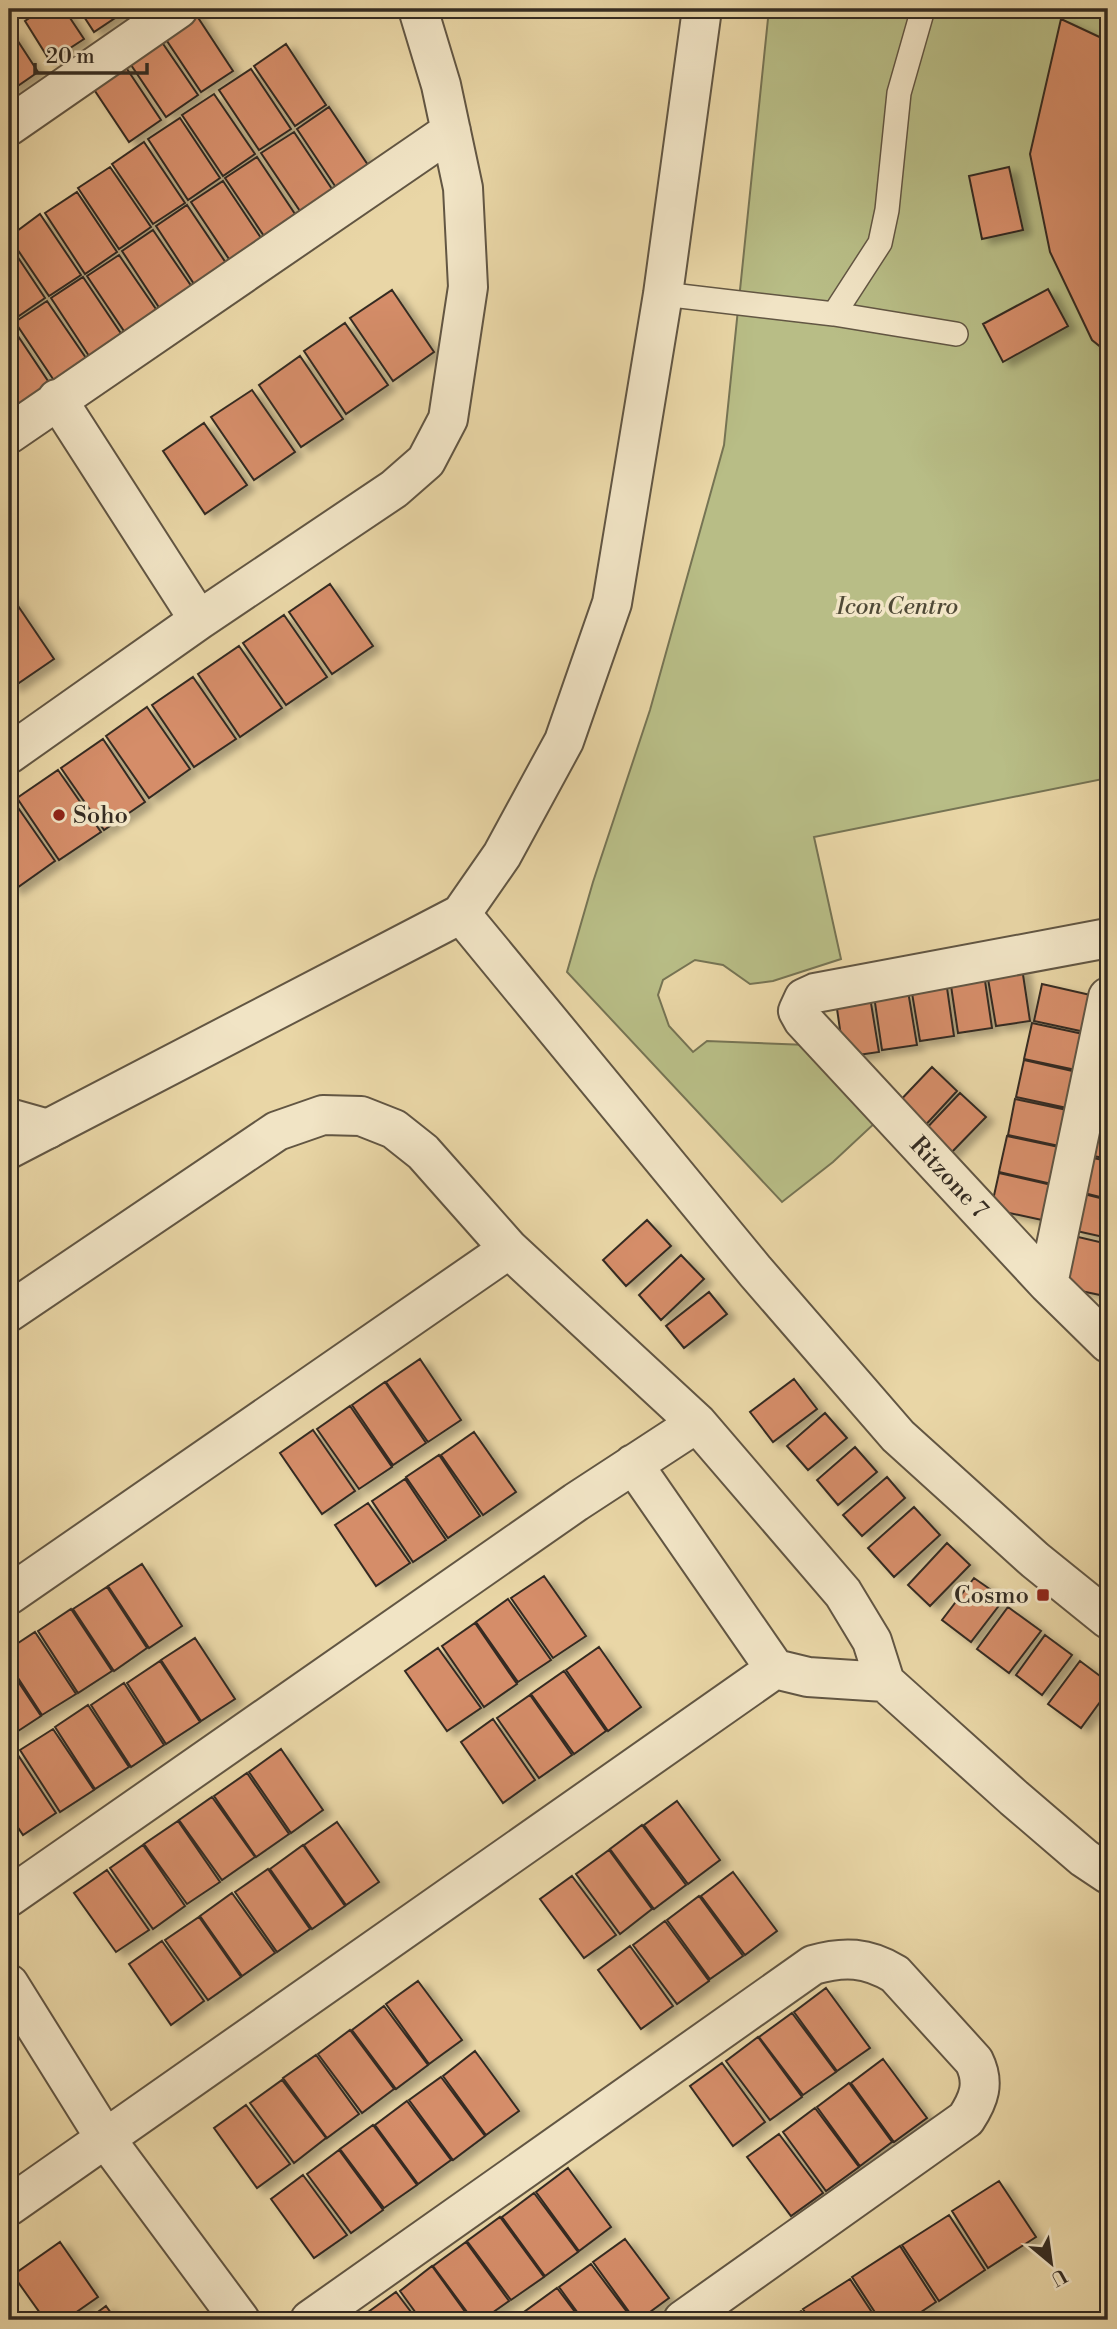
<svg xmlns="http://www.w3.org/2000/svg" width="1117" height="2329" font-family="'Libre Bodoni',serif">
<defs>
<filter id="shadow"><feDropShadow dx="8" dy="4.5" stdDeviation="3.5" flood-color="#0004"/></filter>
</defs>
<rect width="100%" height="100%" fill="#e9d6a6"/>
<filter id="stains"><feTurbulence type="fractalNoise" baseFrequency=".00286" numOctaves="4"/><feColorMatrix values="0 0 0 0 .2 0 0 0 0 .09 0 0 0 0 .02 0 0 0 .5 -.17"/></filter>
<radialGradient id="worn" r=".72"><stop offset=".6" stop-color="#630" stop-opacity="0"/><stop offset="1" stop-color="#630" stop-opacity=".3"/></radialGradient>
<path fill="#b8bd86" stroke="#767454" stroke-width="2" d="M769 9H1108V778L814 837 841 959 773 981 750 984 723 965 695 960 663 980 658 995 669 1026 693 1052 707 1041 808 1045 877 1121 833 1162 782 1202 567 972 593 882 650 710 724 445Z"/>
<path fill="#d58d69" stroke="#352c22" stroke-width="2" filter="url(#shadow)" d="M16 9H35L22 17Z
M43 9H64L84 39 50 61 25 21Z
M79 9H126L127 10 94 32Z
M193 10 233 71 201 92 161 32Z
M1061 19 1108 41V353L1092 340 1050 252 1030 154Z
M12 32 38 72 9 92V34Z
M157 35 198 95 166 117 125 56Z
M286 44 326 105 295 126 254 66Z
M121 60 161 120 129 142 89 82Z
M251 69 291 129 259 150 219 90Z
M214 94 255 154 223 176 182 115Z
M329 107 370 168 337 189 297 129Z
M180 118 220 178 188 200 148 139Z
M294 132 334 192 302 214 261 153Z
M144 142 185 203 153 224 112 164Z
M257 157 297 217 266 239 225 178Z
M110 167 151 227 119 249 78 188Z
M1009 167 1023 230 982 239 969 176Z
M223 181 263 241 231 262 191 202Z
M77 192 117 252 85 274 45 213Z
M187 205 228 266 196 287 156 226Z
M40 214 81 275 49 296 9 237Z
M153 230 194 290 162 312 122 251Z
M9 244 45 298 13 320 9 314Z
M119 255 160 315 128 337 87 276Z
M83 277 124 338 91 359 51 298Z
M1048 289 1068 326 1003 362 983 324Z
M392 290 434 352 393 381 350 318Z
M47 301 88 361 55 382 15 322Z
M345 323 388 385 346 414 304 351Z
M10 324 50 384 18 405 9 391Z
M300 356 343 419 301 447 259 385Z
M252 390 295 452 254 480 211 417Z
M204 423 247 485 205 514 163 451Z
M330 584 373 646 332 674 289 612Z
M12 597 54 659 13 687 9 681V599Z
M284 615 327 677 286 705 243 643Z
M239 646 282 708 240 737 198 674Z
M193 677 236 739 194 767 152 705Z
M147 707 190 769 149 798 106 736Z
M103 739 145 802 104 830 61 768Z
M58 770 101 832 59 860 17 798Z
M12 799 55 861 14 890 9 883V802Z
M1022 968 1030 1021 996 1026 987 973Z
M984 974 992 1028 958 1033 950 979Z
M946 981 954 1036 920 1041 911 987Z
M1042 984 1108 999 1099 1035 1034 1021Z
M908 991 917 1045 882 1050 874 996Z
M870 997 879 1052 844 1057 836 1002Z
M1032 1023 1097 1037 1090 1073 1024 1059Z
M1024 1060 1090 1075 1081 1111 1016 1097Z
M932 1067 957 1091 920 1131 894 1107Z
M1108 1082V1120L1097 1117Z
M960 1093 986 1117 948 1156 922 1133Z
M1015 1099 1081 1113 1073 1149 1008 1135Z
M1096 1119 1108 1122V1159L1089 1155Z
M1007 1136 1073 1150 1065 1187 999 1172Z
M1088 1157 1108 1161V1199L1080 1192Z
M999 1173 1065 1188 1056 1223 991 1209Z
M1080 1193 1108 1200V1238L1072 1230Z
M647 1220 671 1246 626 1286 603 1260Z
M1074 1236 1108 1244V1260L1100 1295 1062 1287Z
M681 1255 704 1279 661 1320 639 1295Z
M1108 1266V1325L1097 1323Z
M709 1292 727 1314 684 1348 666 1326Z
M420 1359 461 1420 428 1442 386 1382Z
M794 1379 817 1409 773 1442 750 1412Z
M385 1382 426 1443 393 1465 352 1405Z
M350 1406 392 1467 359 1489 317 1429Z
M825 1413 847 1438 808 1470 787 1446Z
M313 1430 355 1491 322 1514 280 1453Z
M474 1432 516 1492 483 1515 441 1455Z
M855 1447 877 1472 838 1505 817 1480Z
M439 1455 480 1516 448 1538 406 1477Z
M887 1477 905 1498 862 1536 843 1515Z
M405 1479 446 1540 413 1562 372 1501Z
M368 1503 410 1563 376 1586 335 1525Z
M914 1507 940 1535 894 1577 868 1548Z
M947 1543 970 1565 930 1606 908 1585Z
M142 1564 182 1626 149 1648 108 1586Z
M544 1576 586 1636 553 1658 511 1598Z
M974 1578 1004 1599 971 1642 942 1620Z
M107 1587 147 1648 114 1671 73 1609Z
M508 1599 551 1660 518 1682 476 1622Z
M1008 1607 1041 1631 1009 1673 977 1649Z
M71 1609 112 1671 78 1693 38 1631Z
M475 1623 517 1684 484 1707 442 1646Z
M35 1632 76 1694 42 1715 9 1664V1649Z
M1045 1635 1072 1655 1042 1695 1016 1675Z
M195 1638 235 1699 201 1721 161 1660Z
M599 1647 641 1707 608 1731 566 1670Z
M438 1648 481 1708 447 1731 405 1671Z
M160 1661 200 1722 166 1744 127 1683Z
M1080 1661 1108 1682V1691L1081 1728 1048 1704Z
M9 1668 41 1716 9 1737Z
M564 1671 606 1731 574 1754 531 1694Z
M124 1683 164 1745 131 1767 91 1705Z
M530 1695 572 1755 539 1778 497 1718Z
M88 1705 129 1767 95 1789 55 1727Z
M493 1719 535 1780 503 1803 461 1742Z
M53 1729 94 1790 60 1812 20 1750Z
M281 1749 323 1810 291 1833 249 1772Z
M16 1752 56 1813 23 1835 9 1814V1757Z
M247 1773 289 1834 256 1857 214 1796Z
M212 1797 255 1857 222 1880 179 1820Z
M677 1801 720 1860 688 1884 644 1825Z
M178 1821 220 1882 187 1904 144 1844Z
M337 1822 379 1882 346 1905 304 1845Z
M642 1825 686 1885 654 1909 610 1849Z
M143 1845 185 1906 153 1929 110 1868Z
M303 1845 345 1906 312 1929 270 1869Z
M609 1850 652 1909 620 1934 576 1874Z
M268 1869 310 1929 277 1952 235 1892Z
M107 1870 149 1930 116 1952 74 1893Z
M733 1872 777 1931 745 1955 701 1896Z
M572 1876 616 1935 584 1958 540 1899Z
M232 1893 275 1953 242 1976 200 1916Z
M699 1896 743 1956 710 1979 667 1920Z
M199 1917 241 1977 208 2000 165 1940Z
M665 1921 709 1981 677 2004 633 1945Z
M162 1941 204 2001 171 2025 129 1964Z
M630 1946 673 2006 641 2029 598 1970Z
M418 1981 462 2040 429 2064 386 2004Z
M826 1988 870 2048 837 2071 794 2012Z
M384 2006 428 2065 396 2089 352 2030Z
M792 2013 836 2072 803 2095 759 2037Z
M350 2030 394 2089 362 2113 318 2054Z
M758 2037 802 2097 770 2120 726 2061Z
M475 2051 519 2111 486 2135 443 2076Z
M316 2055 359 2114 327 2138 283 2078Z
M883 2059 927 2118 894 2142 851 2083Z
M722 2063 765 2122 733 2146 690 2086Z
M441 2077 485 2136 453 2160 409 2100Z
M282 2080 326 2138 294 2163 250 2103Z
M849 2083 892 2142 860 2166 817 2107Z
M407 2101 451 2160 418 2184 375 2125Z
M246 2105 290 2164 257 2188 214 2128Z
M815 2108 859 2167 826 2191 783 2132Z
M373 2125 417 2185 384 2208 340 2149Z
M779 2134 823 2193 791 2216 747 2157Z
M339 2150 383 2210 351 2233 307 2174Z
M568 2168 611 2227 579 2251 536 2192Z
M303 2175 347 2235 314 2258 271 2199Z
M999 2181 1036 2237 988 2268 952 2211Z
M534 2193 578 2252 545 2276 502 2217Z
M949 2215 985 2270 939 2301 902 2245Z
M500 2217 544 2277 511 2300 467 2241Z
M625 2239 669 2298 639 2320H635L593 2262Z
M60 2242 98 2297 65 2320H45L13 2275Z
M466 2242 509 2301 482 2320H473L433 2266Z
M900 2246 936 2302 909 2320H880L852 2277Z
M591 2264 633 2320H583L559 2287Z
M432 2266 471 2320H421L400 2291Z
M850 2279 877 2320H810L803 2309Z
M557 2288 581 2320H531L524 2312Z
M396 2292 417 2320H367L364 2315Z
M106 2306 116 2320H87Z
M801 2311 807 2320H787Z
M523 2313 528 2320H512Z
M1077 2317 1108 2318V2320H1076Z"/>
<g fill="none" stroke-linecap="round" stroke-linejoin="round">
<defs>
<path id="service" d="M663 294 834 314 956 334
M834 314 880 243 887 210 899 93 923 9"/>
<path id="minor" d="M9 126 178 9
M57 399 199 620
M9 434 451 131
M9 754 199 620 394 489 426 461 448 419 468 287 463 188 441 85 418 9
M461 914 755 1271 898 1436 1035 1560 1108 1619
M1108 938 815 993 804 998 798 1011 803 1020 1048 1284 1108 1343
M9 1118 48 1129
M1048 1284 1108 997
M9 1312 277 1131 323 1115 361 1116 394 1129 423 1152 509 1249 697 1423 843 1593 872 1641 885 1682
M633 1464 775 1669
M9 1595 509 1249
M9 1897 576 1502 697 1423
M9 1984 105 2138 240 2320
M9 2206 775 1669 808 1677 885 1682 1014 1798 1084 1858 1108 1874
M310 2320 813 1965C844 1956 867 1957 895 1974L974 2061C985 2083 979 2099 966 2119L683 2320"/>
<path id="tertiary" d="M9 1149 461 914 502 855 564 741 612 603 663 294 702 9"/>
</defs>
<use href="#service" stroke="#625643" stroke-width="26"/>
<use href="#minor" stroke="#625643" stroke-width="42"/>
<use href="#tertiary" stroke="#625643" stroke-width="42"/>
<use href="#service" stroke="#f1e4c5" stroke-width="23"/>
<use href="#minor" stroke="#f1e4c5" stroke-width="38"/>
<use href="#tertiary" stroke="#f1e4c5" stroke-width="38"/>
</g>
<g fill="#8f2418" stroke="#f1e4c5" stroke-width="2.5">
<circle cx="59" cy="815" r="7"/>
<rect x="1036" y="1588" width="14" height="14" rx="3.5"/>
</g>
<g text-anchor="middle" stroke-width="7" stroke-linejoin="round" paint-order="stroke">
<g font-size="24" font-style="italic" fill="#4f4936" stroke="#f1e4c5">
<text x="897" y="614">Icon Centro</text>
</g>
<g font-size="24" fill="#352c22" stroke="#f1e4c5" text-anchor="start">
<text x="73" y="823">Soho</text>
<text x="1029" y="1603" text-anchor="end">Cosmo</text>
</g>
<g font-size="24" fill="#352c22" stroke="#f1e4c5">
<text transform="translate(949 1177) rotate(47)" y="8">Ritzone 7</text>
</g>
</g>
<rect width="1117" height="2329" fill="none" stroke="#e9d6a6" stroke-width="35"/>
<rect x="10" y="10" width="1096" height="2308" fill="none" stroke="#352c22" stroke-width="3.5"/>
<rect x="18" y="18" width="1082" height="2294" fill="none" stroke="#352c22" stroke-width="2"/>
<g transform="translate(1051 2263) rotate(151)" stroke="#f1e4c5" stroke-width="5" paint-order="stroke">
<path d="M0-5L12 26L0 18L-12 26Z" fill="#352c22"/>
<text y="-10" font-size="19" font-weight="bold" text-anchor="middle" fill="#352c22">U</text>
</g>
<path d="M35 63v10h112v-10" fill="none" stroke="#352c22" stroke-width="3.5"/>
<text x="46" y="63" font-size="21" fill="#352c22" stroke="#f1e4c5" stroke-width="5" paint-order="stroke">20 m</text>
<rect width="100%" height="100%" filter="url(#stains)"/>
<rect width="100%" height="100%" fill="url(#worn)"/>
</svg>
